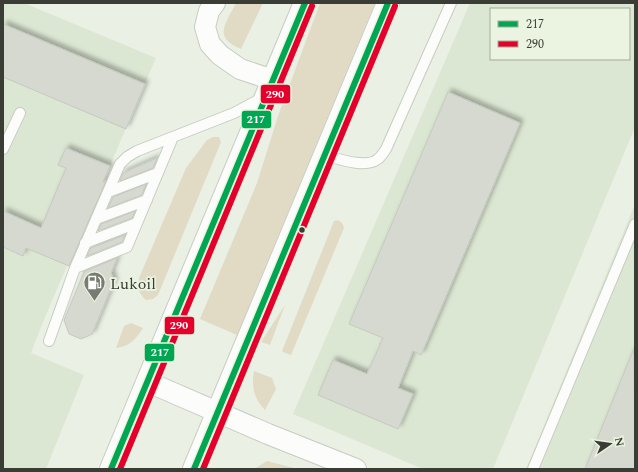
<svg xmlns="http://www.w3.org/2000/svg" width="638" height="472" font-family="Spectral,serif">
<defs>
<filter id="shadow"><feDropShadow dx="3.5" dy="-3.5" stdDeviation="2" flood-color="#0004"/></filter>
</defs>
<rect width="100%" height="100%" fill="#eaf0e4"/>
<path fill="#dce7d3" fill-rule="evenodd" d="M3 3H24L156 58 43 322 31 353 84 375 46 469H3Z
M470 3H635V127L493 469H423L293 414ZM491 9H629V59H491Z
M635 204V469H526Z"/>
<path fill="#e1dbc5" d="M236 3H263L241 49C212 38 226 23 236 3Z
M320 3H375L237 335 200 319 257 183 278 116Z
M213 137H219L221 142 158 295 153 299 146 300C138 293 138 288 139 278L186 168 207 140Z
M337 220C341 221 343 223 344 228L296 343 291 355 285 353 282 351 334 221Z
M285 305 270 345 261 342Z
M131 323 143 328C136 339 129 347 116 348L124 326Z
M254 371 272 378 276 389 265 410C254 399 251 386 254 371Z
M267 461 294 468 295 469H254Z"/>
<path fill="#d6d9d0" stroke="#c6c9c0" filter="url(#shadow)" d="M3 24 145 84 126 129 3 77Z
M448 92 520 123 421 355 413 351 398 388 413 394 398 429 318 395 333 360 367 374 383 338 349 324Z
M66 148 110 166 103 182 106 181 69 266 26 248 23 256 3 247V211L41 228 66 168 58 165Z
M157 158 153 168 120 181 123 173Z
M146 184 142 195 108 208 113 197Z
M135 211 132 218 98 231 101 224Z
M125 235 122 242 87 256 91 248Z
M117 258 111 273 114 281 92 334 81 339 69 334 64 320 84 272H83Z
M634 348 635 469H585Z"/>
<g fill="none" stroke-linecap="round" stroke-linejoin="round">
<defs>
<path id="lane" d="M3 149 20 113
M325 155C339 159 366 169 378 159 381 157 384 152 386 149L451 3
M108 192 158 173
M96 219 147 200
M85 243 137 223
M75 268 127 247 173 137
M49 341 75 268 120 164 127 157 137 151 234 113 262 98
M533 469 635 224"/>
<path id="street" d="M215 3 209 11 205 27 210 44 220 55 240 69 273 80
M148 382 268 434 356 469"/>
<path id="secondary" d="M111 469 305 3
M194 469 388 3"/>
</defs>
<use href="#lane" stroke="#c7ccc2" stroke-width="12"/>
<use href="#street" stroke="#c7ccc2" stroke-width="22"/>
<use href="#secondary" stroke="#c7ccc2" stroke-width="24"/>
<use href="#lane" stroke="#fcfdfb" stroke-width="10"/>
<use href="#street" stroke="#fcfdfb" stroke-width="20"/>
<use href="#secondary" stroke="#fcfdfb" stroke-width="22"/>
<defs>
<path id="bus-1" d="M111 469 305 3
M194 469 388 3"/>
<path id="bus-2" d="M120 469 312 6
M203 469 395 6"/>
</defs>
<use href="#bus-1" stroke="#eaf4e0" stroke-width="9"/>
<use href="#bus-2" stroke="#eaf4e0" stroke-width="9"/>
<use href="#bus-1" stroke="#00a651" stroke-width="6"/>
<use href="#bus-2" stroke="#e4002b" stroke-width="6"/>
</g>
<defs>
<symbol id="fuel-pin" viewBox="-11 -11 22 30"><path d="M0 17L-7.5 6A9.5 9.5 0 1 1 7.5 6Z" fill="#777c72" stroke="#eaf4e0"/><path d="M-5.5-6h7V0h2V4h1.3V-2.5L3-4.5l.8-.8L6-3V5H2.5V1h-1V6h-7ZM-4.2-4.7v3.2H.2V-4.7Z" fill="#fff"/></symbol>
</defs>
<g fill-rule="evenodd">
<use href="#fuel-pin" x="82" y="270" width="25" height="34"/>
</g>
<circle fill="#393d35" stroke="#eaf4e0" stroke-width="1.5" cx="302" cy="230" r="3.5"/>
<g text-anchor="middle" stroke-width="3.5" stroke-linejoin="round" paint-order="stroke">
<g font-size="16" fill="#393d35" stroke="#eaf4e0" text-anchor="start">
<text x="110" y="289">Lukoil</text>
</g>
</g>
<g stroke="#eaf4e0" stroke-width="1.5">
<rect x="260" y="84" width="31" height="20" rx="4" fill="#e4002b"/>
<rect x="241" y="110" width="31" height="19" rx="4" fill="#00a651"/>
<rect x="164" y="316" width="31" height="19" rx="4" fill="#e4002b"/>
<rect x="144" y="343" width="31" height="19" rx="4" fill="#00a651"/>
</g>
<g font-size="11" text-anchor="middle" font-weight="bold" fill="#fff">
<text x="275" y="98">290</text>
<text x="256" y="123">217</text>
<text x="179" y="329">290</text>
<text x="160" y="356">217</text>
</g>
<rect width="638" height="472" fill="none" stroke="#393d35" stroke-width="8"/>
<rect x="490" y="8" width="140" height="52" fill="#eaf4e0" stroke="#a3ab9c"/>
<rect x="498" y="21" width="20" height="6" fill="#00a651" stroke="#a3ab9c"/>
<text x="526" y="28" font-size="12" fill="#393d35">217</text>
<rect x="498" y="41" width="20" height="6" fill="#e4002b" stroke="#a3ab9c"/>
<text x="526" y="48" font-size="12" fill="#393d35">290</text>
<g transform="translate(610 444) rotate(77)" stroke="#eaf4e0" stroke-width="3" paint-order="stroke">
<path d="M0-3L7 15L0 10L-7 15Z" fill="#393d35"/>
<text y="-6" font-size="11" font-weight="bold" text-anchor="middle" fill="#393d35">N</text>
</g>
</svg>
